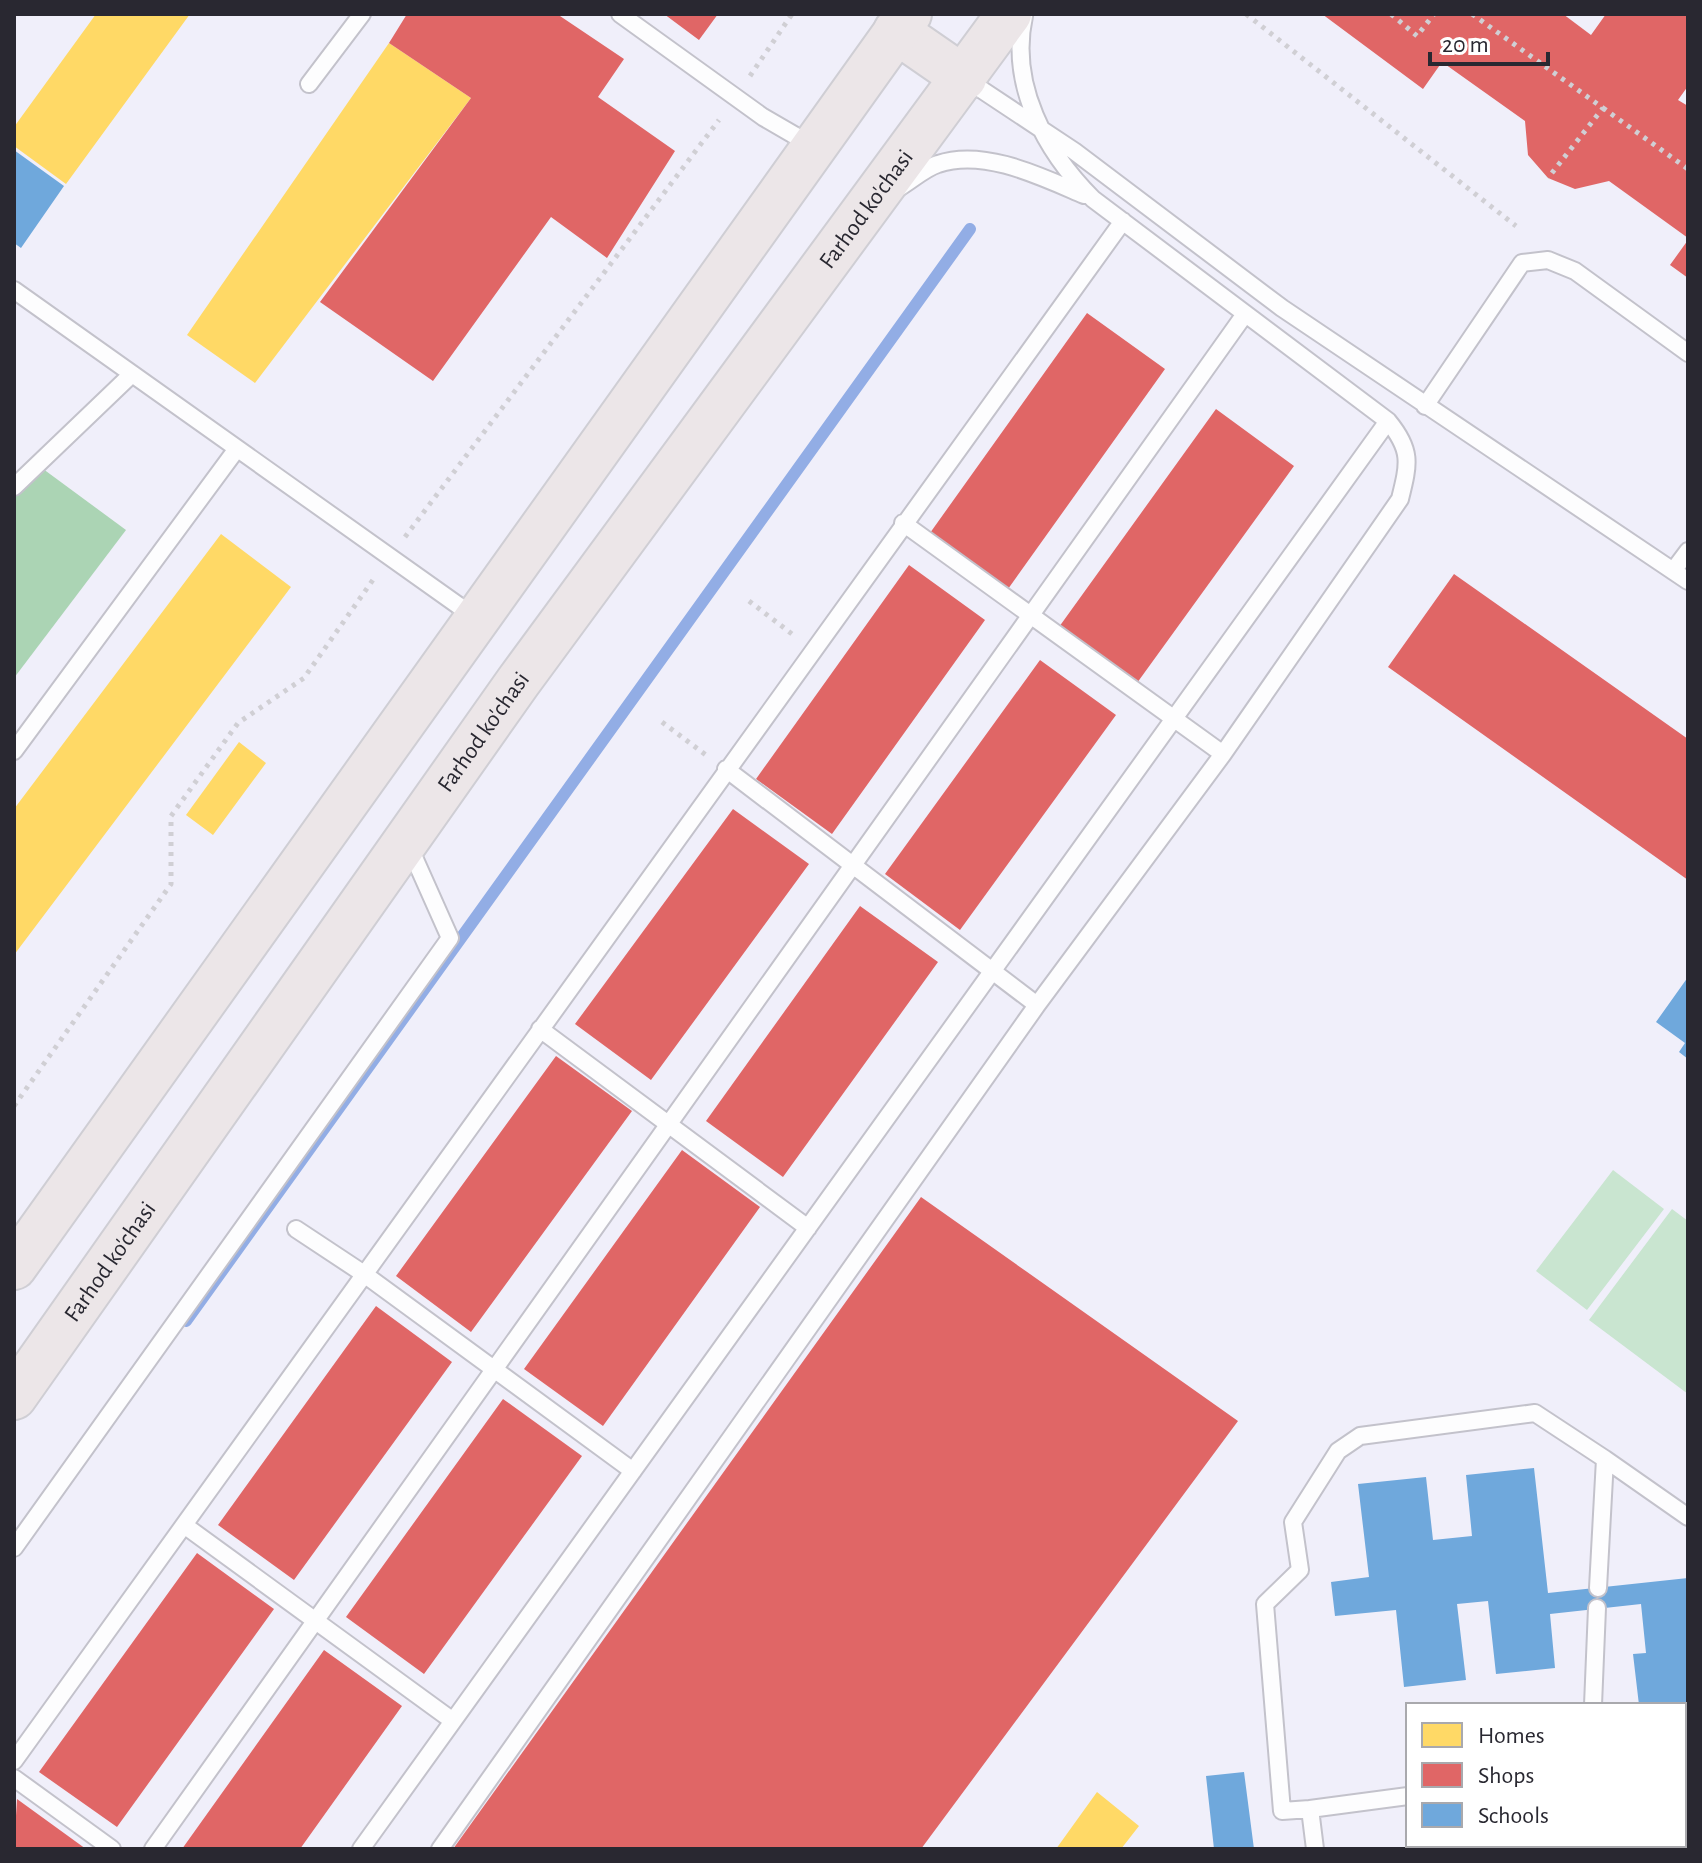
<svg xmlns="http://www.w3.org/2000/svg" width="1702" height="1863" font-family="'Alegreya Sans',sans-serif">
<rect width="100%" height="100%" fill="#f0effa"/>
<path fill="#c9e5d0" d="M1613 1170 1664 1209 1587 1310 1536 1271Z
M1672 1209 1688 1221V1394L1589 1320Z"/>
<path fill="#abd4b4" d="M35 463 126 530 14 678V488Z"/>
<path fill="#ffd966" d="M96 14H190L66 184 14 146V127Z
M389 43 471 98 255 383 187 335Z
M221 534 291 587 14 955V809Z
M239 742 266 763 213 835 186 815Z
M1097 1792 1139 1826 1121 1849H1056Z"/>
<path fill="#e06666" d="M407 14H557L624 59 598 97 675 151 607 258 551 217 433 381 320 302 471 98 389 43Z
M664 14H718L699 40Z
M1322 14H1563L1591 35 1606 14H1688V86L1678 100 1688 106V238L1609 181 1575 189 1548 178 1528 155 1525 121 1442 62 1423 89Z
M1688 240V278L1670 265Z
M1087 313 1165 369 1008 589 930 533Z
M1216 409 1294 466 1137 683 1059 627Z
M909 565 985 620 832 834 756 779Z
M1454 574 1688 739V880L1388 667Z
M1040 660 1116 715 960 930 885 874Z
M733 809 809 864 651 1080 575 1024Z
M860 906 938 962 783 1177 706 1121Z
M556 1056 632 1111 471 1332 396 1276Z
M682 1150 760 1207 603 1426 524 1369Z
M921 1197 1238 1421 921 1849H453Z
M376 1306 452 1362 294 1580 218 1525Z
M503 1399 582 1456 424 1674 346 1617Z
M197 1553 274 1609 117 1827 39 1772Z
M324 1650 402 1706 300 1849H182Z
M17 1799 86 1849H14Z"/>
<path fill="#6fa8dc" d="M14 150 64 186 21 248 14 243Z
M1688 977V1059L1679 1052 1685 1043 1656 1022Z
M1534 1468 1548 1593 1688 1578V1849H1654V1845H1684V1705H1639L1633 1654 1646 1653 1641 1604 1550 1614 1555 1668 1496 1674 1488 1601 1457 1604 1466 1680 1404 1687 1396 1610 1335 1616 1331 1582 1369 1577 1358 1484 1426 1477 1433 1540 1472 1536 1466 1475Z
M1244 1772 1254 1849H1214L1206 1776Z"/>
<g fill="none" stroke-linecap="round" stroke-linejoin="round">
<path stroke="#92ade5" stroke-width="12" d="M186 1321 970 229"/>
<defs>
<path id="service" d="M620 14 763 117 813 146
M964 78 1074 151 1282 308 1688 581
M309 84 362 14
M900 187C912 180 925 168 938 164 984 148 1042 177 1084 195
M14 290 476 618
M1425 406 1522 263 1548 260 1575 271 1688 353
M14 487 132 374
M903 523 1223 754
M1673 571 1688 551
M14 751 236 450
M726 769 1037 1005
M540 1029 808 1228
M296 1229 364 1274 633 1471
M184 1525 453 1721
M14 1548 450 938 409 846
M1598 1588 1605 1459 1688 1517
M1593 1705 1597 1608
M14 1761 1123 221
M14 1778 112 1849
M1310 1809 1282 1811 1265 1604 1300 1570 1293 1522 1338 1451 1360 1436 1535 1413 1605 1459
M153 1849 1245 314
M361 1849 1388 421
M440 1849 1037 1005 1223 754 1400 499C1409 463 1412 450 1388 421L1093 199C1045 151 1009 85 1024 16
M1315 1849 1310 1809 1408 1796"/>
<g id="primary">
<path d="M896 31 964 78"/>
<path d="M14 1267 909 14"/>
<path id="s1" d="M14 1397 518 682 1009 14"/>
</g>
</defs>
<use href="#service" stroke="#c3c2cb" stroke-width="20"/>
<use href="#primary" stroke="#cfced4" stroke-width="48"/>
<path stroke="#d0cfd4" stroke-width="5" stroke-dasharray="4 6" stroke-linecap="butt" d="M1246 14 1516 226
M1391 14 1417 36 1434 14
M1472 14 1603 108 1548 178
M750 76 792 14
M1603 108 1688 169
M405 537 719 120
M749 601 792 634
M662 722 706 755
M14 1106 171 884V816L238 723 304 678 375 577"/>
<use href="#service" stroke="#fdfdfe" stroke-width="16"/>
<use href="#primary" stroke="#ece6e8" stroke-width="44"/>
</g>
<g text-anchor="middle" stroke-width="8" stroke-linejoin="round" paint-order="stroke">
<g font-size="24" fill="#292831" stroke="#fff">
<text dy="8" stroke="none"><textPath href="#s1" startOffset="1462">Farhod ko'chasi</textPath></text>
<text dy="8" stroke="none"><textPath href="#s1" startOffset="814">Farhod ko'chasi</textPath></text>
<text dy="8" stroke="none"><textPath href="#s1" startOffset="166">Farhod ko'chasi</textPath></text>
</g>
</g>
<rect width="1702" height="1863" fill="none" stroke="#292831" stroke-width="32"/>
<rect x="1406" y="1703" width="280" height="144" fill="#ffffff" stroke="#a9a9ad" stroke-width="2"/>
<rect x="1422" y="1723" width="40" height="24" fill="#ffd966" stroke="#a9a9ad" stroke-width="2"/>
<text x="1478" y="1743" font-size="24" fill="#292831">Homes</text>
<rect x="1422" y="1763" width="40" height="24" fill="#e06666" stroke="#a9a9ad" stroke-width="2"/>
<text x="1478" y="1783" font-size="24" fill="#292831">Shops</text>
<rect x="1422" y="1803" width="40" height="24" fill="#6fa8dc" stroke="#a9a9ad" stroke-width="2"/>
<text x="1478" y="1823" font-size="24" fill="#292831">Schools</text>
<path d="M1430 52v12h118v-12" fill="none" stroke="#292831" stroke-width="4"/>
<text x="1442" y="52" font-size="24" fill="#292831" stroke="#ffffff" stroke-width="6" paint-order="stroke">20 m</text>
</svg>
